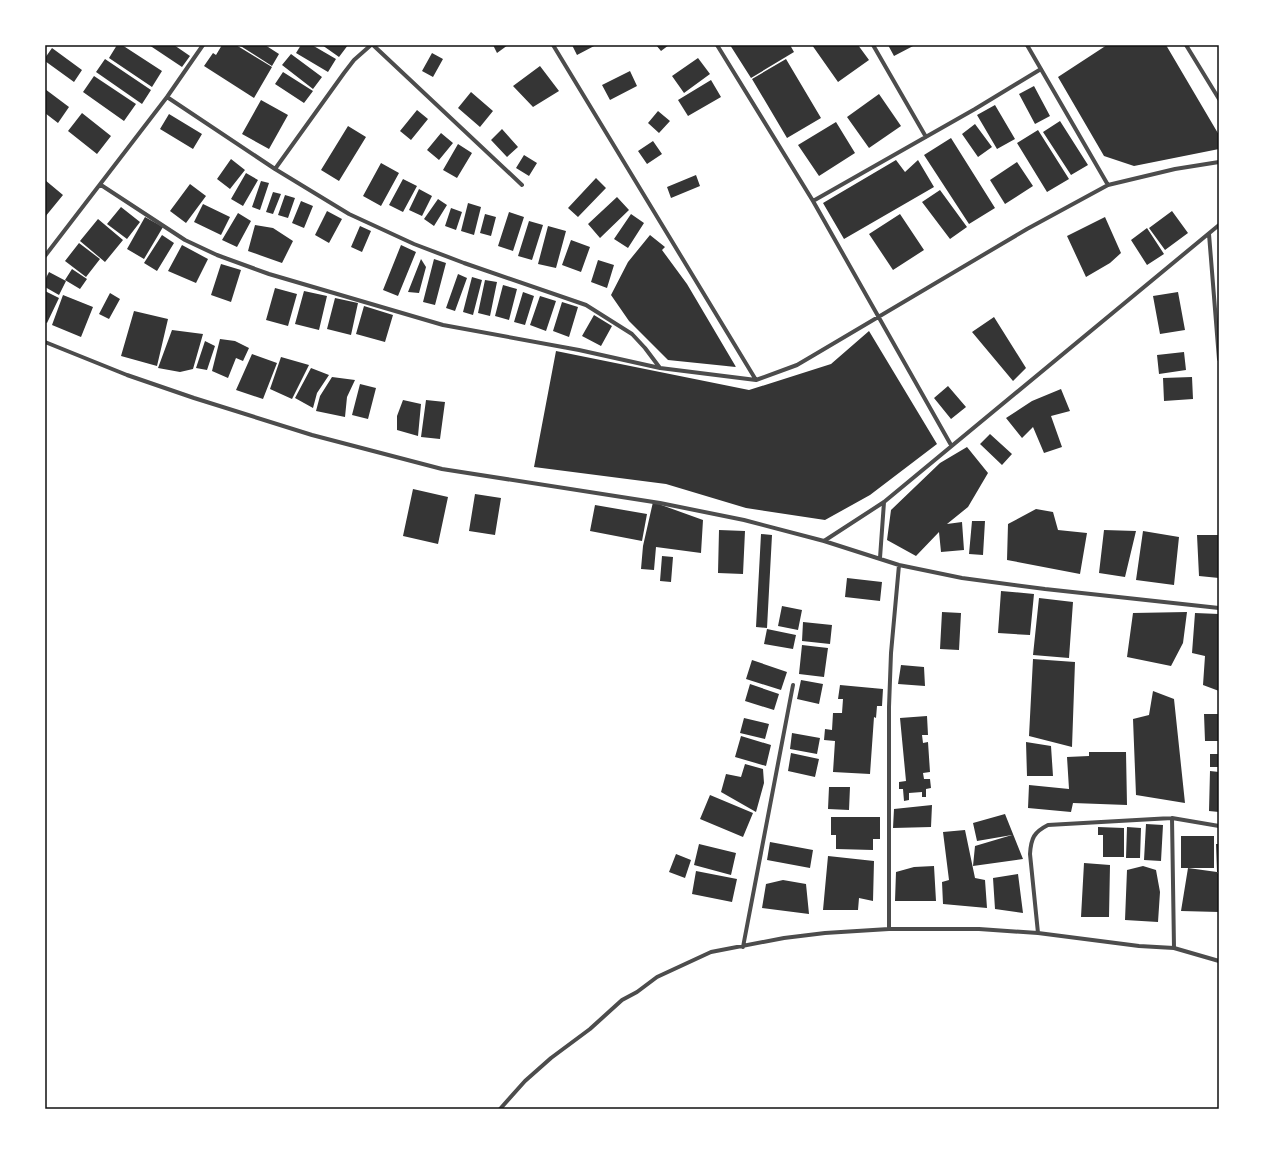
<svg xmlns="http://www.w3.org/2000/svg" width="1264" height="1154" font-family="Figtree,sans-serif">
<rect width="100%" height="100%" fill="#fff"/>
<path fill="#353535" d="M117 45H122L162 71 152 87 109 58Z
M149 45H174L190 56 182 67Z
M222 45H236L272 67 254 98 204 66 213 53 216 55Z
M239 45H265L279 54 272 66Z
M301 45H312L336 59 328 72 296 53Z
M322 45H348L339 57Z
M493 45H508L497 53Z
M572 45H596L577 55Z
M656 45H669L661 51Z
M730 45H790L794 52 751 78Z
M812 45H858L869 60 838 82Z
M888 45H915L894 56Z
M1107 45H1166L1219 135V149L1134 166 1104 156 1058 77Z
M52 48 82 70 74 82 45 61V58Z
M432 53 443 59 433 77 422 71Z
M291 54 322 77 313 89 282 65Z
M698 58 710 74 684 93 672 76Z
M105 59 151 90 142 104 96 72Z
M786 59 821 118 787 138 752 79Z
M540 66 559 91 533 107 513 86Z
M630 71 637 86 610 100 602 85Z
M283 72 313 91 304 103 275 84Z
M94 76 136 104 124 121 83 92Z
M711 80 721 97 688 116 678 100Z
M1034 86 1050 116 1035 124 1019 94Z
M45 89 69 107 58 123 45 113Z
M471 92 493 111 480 127 458 108Z
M879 94 901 126 869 148 847 117Z
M261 100 288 115 269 149 242 134Z
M995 105 1015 139 997 149 977 115Z
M417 110 428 119 411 140 400 131Z
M658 111 670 121 659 133 648 123Z
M82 113 111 136 97 154 68 131Z
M169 114 202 134 193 149 160 129Z
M1060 121 1088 165 1071 175 1043 132Z
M836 122 855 153 819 176 798 145Z
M975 124 992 147 978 157 962 134Z
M348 126 366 137 339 181 321 170Z
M502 129 518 147 507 157 491 140Z
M1038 130 1069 179 1047 192 1017 143Z
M441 133 453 143 439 160 427 150Z
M951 138 995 208 969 224 924 155Z
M653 141 662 154 647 164 638 151Z
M458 144 472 153 457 178 443 170Z
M524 155 537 163 529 176 516 168Z
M231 159 245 170 230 189 217 179Z
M896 160 905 172 918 160 934 187 844 239 823 203Z
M1017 162 1033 186 1005 204 990 180Z
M381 163 399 173 381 206 363 196Z
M246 173 258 180 243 206 231 199Z
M696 175 700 186 671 198 667 187Z
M596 178 606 188 578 217 568 208Z
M403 179 417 186 403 212 389 205Z
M45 180 63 195 45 217Z
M261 181 269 183 260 210 252 207Z
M190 184 206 196 186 223 170 211Z
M419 189 432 196 422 216 409 210Z
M940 190 967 227 950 239 922 202Z
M273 192 281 194 273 214 266 212Z
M285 195 295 198 288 218 278 215Z
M617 197 629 210 600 238 588 224Z
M438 199 447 205 434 226 424 219Z
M301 201 313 206 304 228 292 223Z
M468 203 481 207 474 235 461 231Z
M203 204 230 217 221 235 194 222Z
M121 207 140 222 127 239 107 224Z
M451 208 462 212 456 230 445 226Z
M327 211 342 219 329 243 315 235Z
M1172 211 1188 233 1165 250 1149 228Z
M509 212 524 217 513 251 498 246Z
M238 213 251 221 237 247 222 240Z
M485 214 496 217 491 236 480 233Z
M631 214 644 223 628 248 614 239Z
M900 214 924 250 893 270 869 234Z
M145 217 163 227 144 259 127 249Z
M1105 217 1121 253 1110 263 1086 277 1067 236Z
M98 219 123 240 105 262 80 241Z
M529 221 543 225 532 260 518 256Z
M255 225 273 228 293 241 282 263 248 251Z
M360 226 371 231 362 252 351 247Z
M548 226 566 231 556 268 538 264Z
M1147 228 1164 254 1147 265 1131 240Z
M162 235 174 243 157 271 144 263Z
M650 235 665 247 662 250 687 284 736 367 668 360 629 321 611 295 628 262Z
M571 240 590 247 581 272 562 265Z
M79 243 100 259 86 277 65 261Z
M182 245 208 259 196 283 168 271Z
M401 245 416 252 398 296 383 290Z
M421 259 426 267 419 293 408 292Z
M434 259 446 263 435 305 423 302Z
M598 260 614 265 607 288 591 282Z
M221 264 241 270 231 302 211 295Z
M72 269 87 279 80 289 65 280Z
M49 272 66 281 59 295 45 287V280Z
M458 274 467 278 455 311 446 308Z
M472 277 482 280 473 315 463 312Z
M485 280 497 282 490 316 478 313Z
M503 285 517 289 509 320 495 316Z
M275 288 297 294 288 326 266 320Z
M45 291 59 298 47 323 45 322Z
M304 291 327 296 319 330 295 324Z
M523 292 534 296 525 325 514 322Z
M1178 292 1185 330 1160 334 1153 296Z
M110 293 120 299 109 319 99 314Z
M63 295 93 307 81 337 52 325Z
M540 296 556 301 546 331 530 325Z
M335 298 358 303 351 335 327 329Z
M562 302 578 307 569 337 553 331Z
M364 306 393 315 385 342 356 334Z
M134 311 168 319 157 366 121 356Z
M594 315 612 326 601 346 582 336Z
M994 317 1026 368 1013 381 972 332Z
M172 330 203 334 193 369 180 372 158 368Z
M869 331 937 444 870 495 825 520 746 508 666 484 534 467 556 351 749 390 831 364Z
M220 339 235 341 249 348 243 361 236 358 228 378 212 371Z
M205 341 215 346 207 370 196 368Z
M1184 352 1186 370 1159 374 1157 355Z
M252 354 277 363 263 399 236 390Z
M281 357 309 365 292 399 270 389Z
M311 368 329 375 317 393 313 408 295 398Z
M332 377 355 380 347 397 345 417 316 411 320 396Z
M1192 377 1193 399 1164 401 1163 378Z
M360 384 376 388 368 419 352 415Z
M948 386 966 407 951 419 934 398Z
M1061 389 1070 411 1051 416 1062 447 1044 453 1033 427 1022 438 1006 418 1032 401Z
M403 400 421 404 418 436 397 430V416Z
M426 400 445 402 440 439 421 437Z
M990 434 1012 454 1002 465 980 444Z
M967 447 988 473 968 507 947 524 962 522 964 550 941 552 939 532 916 556 887 540 891 510 940 463Z
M413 489 448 497 438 544 403 536Z
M475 494 501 498 495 535 469 531Z
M653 502 703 520 701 553 656 547 654 570 641 569 643 546Z
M595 505 647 514 642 541 590 531Z
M1036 509 1053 512 1058 530 1087 533 1080 574 1007 560 1008 524Z
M972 521H985L983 555 969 554Z
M719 530 745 531 743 574 718 573Z
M1104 530 1136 531 1125 577 1099 573Z
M1143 531 1179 537 1174 585 1136 580Z
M761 534 772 535 767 628 756 627Z
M1197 535H1219V578L1199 576Z
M662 556 673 557 671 582 660 581Z
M847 578 882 582 880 601 845 597Z
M1001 591 1034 594 1030 635 998 633Z
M1039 598 1073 602 1069 658 1033 655Z
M782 606 802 610 798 630 778 626Z
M942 612 961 613 959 650 940 649Z
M1187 612 1183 643 1171 666 1127 657 1133 613Z
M1195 613 1219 614V691L1203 685 1205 656 1192 653Z
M803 622 832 625 830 644 802 641Z
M767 629 796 635 793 649 764 644Z
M802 645 828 648 824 677 799 674Z
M1033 659 1075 662 1072 747 1029 736Z
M752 660 787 672 781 690 746 679Z
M901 665 924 667 925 686 898 684Z
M801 680 823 684 819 704 797 699Z
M750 684 779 694 774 710 745 701Z
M840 685 883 689 882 706H877L876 718 874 717 870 774 833 772 835 741 824 740 825 729 832 730 833 713H842L843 699H838Z
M1153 691 1174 699 1185 803 1136 795 1133 719 1149 715Z
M1204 714H1219V741H1205Z
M927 716 928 735H922L923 743 928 742 930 772 923 773 924 779H930L931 788 926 789V797H922V792L909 793V800L904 801 903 789H899V782L906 781 900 718Z
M744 718 769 724 765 739 740 733Z
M792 733 820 738 817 754 790 749Z
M741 736 771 745 766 766 735 757Z
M1026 742 1051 746 1053 776H1027Z
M1089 752H1126L1127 805 1073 803 1071 812 1028 808 1029 785 1069 789 1067 757 1089 756Z
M791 753 819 759 815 777 788 771Z
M1210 754H1219V767H1210Z
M745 764 763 769 764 783 756 812 721 792 726 774 741 777Z
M1210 771 1219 772V812L1209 811Z
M829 787H850L849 810 828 809Z
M710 795 753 813 743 837 700 819Z
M932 805 931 827 893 828 894 809Z
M1005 814 1023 859 973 866 975 846 1012 835 977 841 973 823Z
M831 817H880V839H873V850L836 849V835H831Z
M1146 824 1163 825 1161 861 1144 860Z
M1098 827 1124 828V857H1103V835H1098Z
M1127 827 1141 828 1140 858H1126Z
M965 830 975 878 985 880 987 908 943 904 942 882 949 880 943 832Z
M1181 836H1214V868H1181Z
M770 842 813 850 810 868 767 860Z
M699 844 736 853 731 875 694 865Z
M1216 844H1219V872H1217Z
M676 854 691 860 685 878 669 872Z
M828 856 874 861 873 901 859 898 858 910H823Z
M1084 863 1110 865 1109 917H1081Z
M934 866 936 901H895L896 872 914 867Z
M1143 866 1156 870 1160 892 1158 922 1125 920 1127 870Z
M1188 868 1217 872 1219 876V912L1181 911Z
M696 871 737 879 732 902 692 894Z
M1018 874 1023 913 995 909 993 878Z
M783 880 806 884 809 914 762 908 766 884Z"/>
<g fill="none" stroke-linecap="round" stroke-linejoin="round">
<path stroke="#4c4c4c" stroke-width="4" d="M373 45 522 185
M553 45 756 380
M717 45 813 201 951 445
M873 45 926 137
M1027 45 1108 185
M1186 45 1219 99
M167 97 275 169 349 214 414 244 464 263 586 305 632 334 645 348 660 368
M275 169 344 73 354 60 371 45
M101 185 185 240 217 255 269 274 443 325 579 350 660 368 756 380 797 365 814 355 1027 229 1108 185 1175 169 1219 162
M813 201 975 109 1041 69
M1209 234 1219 359
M45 256 167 97 203 45
M45 342 127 375 194 398 312 435 442 469 660 503 744 520 824 541 899 565 962 578 1045 589 1219 608
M824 541 884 502 1219 225
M880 558 884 502
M1172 818 1219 826
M889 929V707L891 653 899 565
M1038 933 1030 854C1031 838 1034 832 1048 825L1172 818 1174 948
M743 947 793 685
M500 1109 525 1081 551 1058 590 1029 622 1000 637 992 657 977 711 952 784 938 825 933 889 929H979L1038 933 1139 946 1174 948 1219 961"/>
</g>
<rect width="1264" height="1154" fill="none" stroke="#ffffff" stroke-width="92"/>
<rect x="46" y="46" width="1172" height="1062" fill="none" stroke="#111" stroke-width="1.5"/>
</svg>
